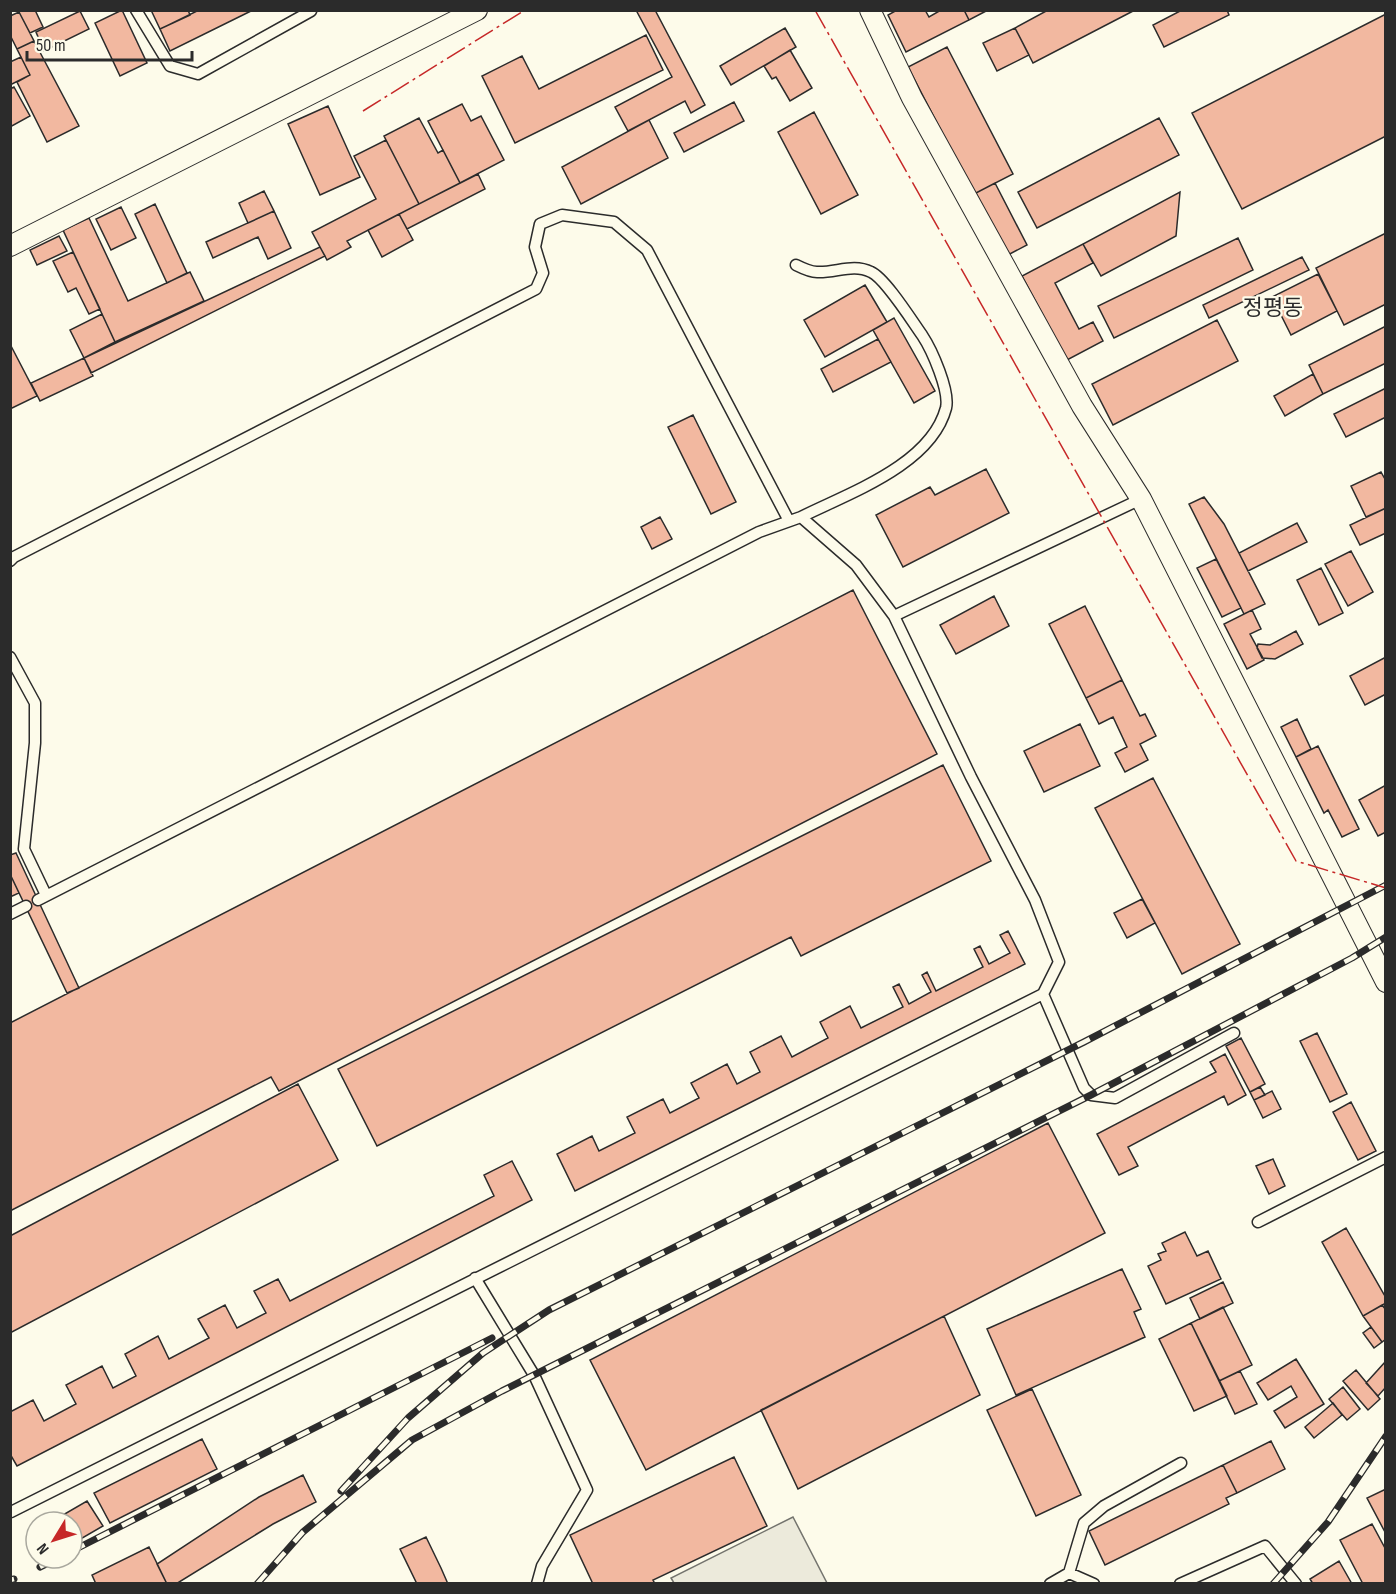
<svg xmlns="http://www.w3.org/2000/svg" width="1396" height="1594" font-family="'Sofia Sans Condensed','Noto Sans KR',sans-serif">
<rect width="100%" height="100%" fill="#fdfbea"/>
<path fill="#eceadb" stroke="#74746e" stroke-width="1.5" d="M793 1517 827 1583H674L671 1578Z"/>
<path fill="#f2b8a0" stroke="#2b2b2b" stroke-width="1.5" d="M18 10H35L43 27 30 33Z
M122 10 147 63 120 76 95 23Z
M151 10H188L190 15 160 29Z
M199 10H253L170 51 160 29Z
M636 10H655L705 105 691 113 685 101 628 131 615 107 672 77Z
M897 10H925L929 17 941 10H964L969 20 906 52 888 15Z
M964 10H988L969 20Z
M1048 10H1135L1033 63 1015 28Z
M1182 10H1227L1229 15 1164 47 1153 25Z
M80 11 89 29 44 51 36 32Z
M19 12 34 41 17 49 10 35V16Z
M1386 14V136L1242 209 1192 113Z
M785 28 796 47 731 85 720 66Z
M1015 28 1029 55 997 71 983 43Z
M646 35 663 70 515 143 482 76 522 56 539 89Z
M34 41 79 126 47 142 17 82 30 75 17 49Z
M947 47 1013 174 974 194 908 67Z
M790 50 812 88 790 101 776 77 772 79 764 66Z
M21 57 30 75 10 85V62Z
M14 87 30 116 10 127V89Z
M734 102 744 121 684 152 674 133Z
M462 104 471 121 481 116 504 160 460 183 428 121Z
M328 106 360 177 320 195 288 124Z
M814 112 858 195 821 214 778 132Z
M419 118 438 153 443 150 460 183 419 204 384 136Z
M1159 118 1179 155 1037 228 1018 192Z
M649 120 668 158 581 204 562 167Z
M386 140 419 204 347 241 351 247 327 260 312 232 376 199 354 156Z
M478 174 485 189 407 229 399 214Z
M995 183 1027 245 1006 256 974 194Z
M264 191 274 211 248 223 239 203Z
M1180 192 1176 236 1101 276 1083 244Z
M155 204 187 273 167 283 135 214Z
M121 207 136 238 111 250 96 219Z
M274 211 291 248 268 259 258 237 213 258 206 242Z
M399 214 413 240 382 257 368 230Z
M89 218 128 301 190 272 204 301 115 342 63 230Z
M1386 233V304L1344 325 1316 268Z
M59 236 67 251 37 265 30 250Z
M1238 238 1253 270 1114 338 1098 306Z
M1083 244 1093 263 1055 283 1079 329 1093 322 1103 341 1067 360 1022 276Z
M320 247 325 256 91 373 84 358Z
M73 252 100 309 89 314 76 288 68 292 53 261Z
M1302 257 1309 270 1209 318 1203 305Z
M1318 274 1337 311 1291 335 1272 297Z
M865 285 887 322 825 357 804 320Z
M102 314 115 342 84 358 70 330Z
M894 318 935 391 914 403 873 330Z
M1217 320 1238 361 1113 425 1092 384Z
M1386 326V363L1323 394 1309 365Z
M878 339 891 362 833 392 821 369Z
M10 344 37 396 10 409Z
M84 358 93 376 40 401 31 383Z
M1313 374 1323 394 1285 416 1274 396Z
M1386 388V417L1346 437 1334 414Z
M693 415 736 502 711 514 668 427Z
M986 469 1009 513 903 567 876 515 930 487 935 495Z
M1381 472 1386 481V508L1366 517 1351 486Z
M1204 497 1224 524 1265 604 1244 614 1189 504Z
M1386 508V533L1360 545 1350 525Z
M660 517 672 539 652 549 641 527Z
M1297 523 1307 542 1248 571 1239 553Z
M1351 551 1373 592 1348 606 1325 564Z
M1216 559 1241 608 1222 617 1197 568Z
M1321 568 1343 613 1319 625 1297 580Z
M853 590 937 754 279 1091 271 1077 10 1211V1023Z
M994 596 1009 626 956 654 940 625Z
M1085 606 1122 680 1086 698 1049 624Z
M1252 610 1261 629 1250 634 1264 660 1247 669 1224 624Z
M1296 631 1303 644 1275 659 1262 658 1257 648 1258 644 1270 645Z
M1386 657V694L1365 705 1350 676Z
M1122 680 1140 716 1145 714 1156 736 1140 744 1148 760 1125 772 1115 753 1127 747 1113 717 1099 724 1086 698Z
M1297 719 1311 749 1296 757 1281 727Z
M1080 724 1100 766 1044 792 1024 751Z
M1318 746 1359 829 1342 837 1328 810 1324 813 1296 757Z
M943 765 991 861 801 956 791 937 377 1146 338 1069Z
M1153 778 1240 944 1182 974 1095 808Z
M1386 785V832L1378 836 1359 800Z
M16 853 79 988 67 993 10 874V855Z
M10 874 19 893 10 897Z
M1142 899 1155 923 1127 938 1114 913Z
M1008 931 1025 964 575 1191 557 1154 592 1136 599 1151 635 1133 627 1117 663 1099 670 1113 699 1098 691 1083 727 1064 737 1084 760 1072 750 1052 781 1036 792 1057 828 1038 820 1022 850 1006 861 1028 903 1007 893 987 899 984 909 1004 931 992 922 975 927 972 936 991 983 967 974 949 980 946 989 964 1010 953 1000 935Z
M1317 1033 1347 1094 1330 1102 1300 1041Z
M1241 1038 1265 1084 1250 1092 1226 1046Z
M1225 1054 1246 1095 1228 1105 1224 1096 1128 1147 1138 1166 1119 1175 1097 1134 1216 1072 1210 1062Z
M298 1084 338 1160 10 1333V1236Z
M1260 1087 1265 1095 1254 1100 1250 1092Z
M1272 1091 1281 1109 1263 1118 1254 1100Z
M1351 1102 1376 1151 1358 1160 1333 1112Z
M1048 1123 1105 1233 646 1470 590 1360Z
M1273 1159 1285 1186 1269 1194 1256 1166Z
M512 1161 532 1200 17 1466 10 1454V1412L33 1400 44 1421 76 1404 66 1385 102 1366 113 1388 136 1376 125 1354 158 1336 169 1359 209 1338 198 1319 225 1305 237 1328 266 1313 254 1291 278 1279 290 1301 494 1196 484 1175Z
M1346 1228 1386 1298V1303L1363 1316 1322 1242Z
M1185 1232 1197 1256 1208 1251 1221 1279 1166 1304 1148 1266 1161 1260 1158 1254 1166 1251 1162 1243Z
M1122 1269 1141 1309 1134 1312 1145 1337 1016 1395 987 1329Z
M1223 1282 1233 1303 1200 1319 1190 1298Z
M1382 1305 1386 1310V1339L1382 1342 1363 1316Z
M1223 1307 1252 1365 1219 1381 1191 1323Z
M944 1316 980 1395 798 1489 761 1410Z
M1191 1323 1227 1396 1194 1411 1159 1339Z
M1371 1327 1382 1342 1374 1348 1363 1333Z
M1296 1359 1324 1404 1285 1428 1274 1411 1297 1397 1291 1386 1268 1400 1257 1383Z
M1386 1361V1387L1378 1396 1366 1383Z
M1356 1370 1380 1399 1368 1410 1343 1381Z
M1240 1371 1257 1404 1235 1414 1219 1381Z
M1343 1387 1360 1409 1347 1420 1329 1399Z
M1032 1389 1081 1495 1036 1516 987 1410Z
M1333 1403 1342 1415 1314 1438 1305 1427Z
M202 1439 217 1469 110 1523 94 1493Z
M1271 1441 1285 1469 1237 1493 1223 1465Z
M734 1457 767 1526 653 1580 655 1584H593L570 1535Z
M1223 1465 1237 1493 1226 1498 1229 1504 1105 1565 1089 1531Z
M303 1475 316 1502 273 1524 176 1584H167L157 1564 259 1497Z
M1386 1489V1534L1367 1498Z
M87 1501 103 1526 72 1544V1522H58L56 1519Z
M1372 1524 1386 1550V1584H1363L1340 1540Z
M426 1537 441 1568 448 1584H412L416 1582 400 1549Z
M149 1547 167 1584H96L92 1575Z
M1339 1561 1352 1584H1313L1310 1579Z"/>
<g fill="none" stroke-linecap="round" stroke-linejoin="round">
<defs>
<path id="lane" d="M136 10 170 66 198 74 311 11
M796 265C802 268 811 272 817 272 836 273 853 263 871 272 885 278 912 321 922 335 932 350 950 391 946 408 931 465 849 493 801 517
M10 561 14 557 536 289 543 273 535 247 540 224 562 215 614 222 647 250 789 521
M894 616 1141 499
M10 657 35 703V743L24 849 46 895
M38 900 759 532 801 517 856 565 894 616 971 777 1035 900 1059 962 1043 994 1084 1088 1091 1095 1115 1098 1234 1033
M10 914 26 906
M1258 1222 1386 1157
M475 1278 534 1375 587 1490 542 1566 537 1584
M11 1512 1043 994
M1069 1573 1084 1523 1104 1506 1181 1463
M1050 1584 1069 1573 1094 1584
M1180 1584 1265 1546 1296 1584"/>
<path id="street" d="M870 10 912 98 1082 406 1141 499 1386 982
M10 246 477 10"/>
</defs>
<use href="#lane" stroke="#2b2b2b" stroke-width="13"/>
<use href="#street" stroke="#2b2b2b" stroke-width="22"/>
<use href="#lane" stroke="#fdfbea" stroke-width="10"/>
<use href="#street" stroke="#fdfbea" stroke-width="20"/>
<defs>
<path id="rail" d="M341 1491 408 1418 483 1353 549 1310 1084 1042 1386 885
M72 1551 492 1338
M40 1567 58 1558
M10 1580 14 1579
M257 1584 303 1532 412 1440 502 1391 1091 1095 1352 958 1386 937
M1273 1584 1328 1522 1386 1436"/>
</defs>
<use href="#rail" stroke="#2b2b2b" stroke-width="7"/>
<use href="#rail" stroke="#fdfbea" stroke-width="4.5" stroke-dasharray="14" stroke-linecap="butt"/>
<path stroke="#c62828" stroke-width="1.5" stroke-dasharray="21 4.5 3 4.5" stroke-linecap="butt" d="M815 10 1296 861 1386 888
M363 111 525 10"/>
</g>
<g text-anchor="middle" stroke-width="4.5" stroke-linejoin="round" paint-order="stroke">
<g font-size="22" fill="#2b2b2b" stroke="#fdfbea">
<text x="1273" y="315">정평동</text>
</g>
</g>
<rect width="1396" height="1594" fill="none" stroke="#2b2b2b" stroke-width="24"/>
<g transform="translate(54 1540) rotate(232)"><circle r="28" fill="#fdfbea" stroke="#a9a89e" stroke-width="1.5"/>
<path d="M0-4.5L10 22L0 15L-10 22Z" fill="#c62828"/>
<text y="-9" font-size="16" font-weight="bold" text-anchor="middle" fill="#2b2b2b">N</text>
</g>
<path d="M27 51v9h165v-9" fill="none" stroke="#2b2b2b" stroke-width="3"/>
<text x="36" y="51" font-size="18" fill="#2b2b2b" stroke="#fdfbea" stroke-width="4.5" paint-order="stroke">50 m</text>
</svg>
